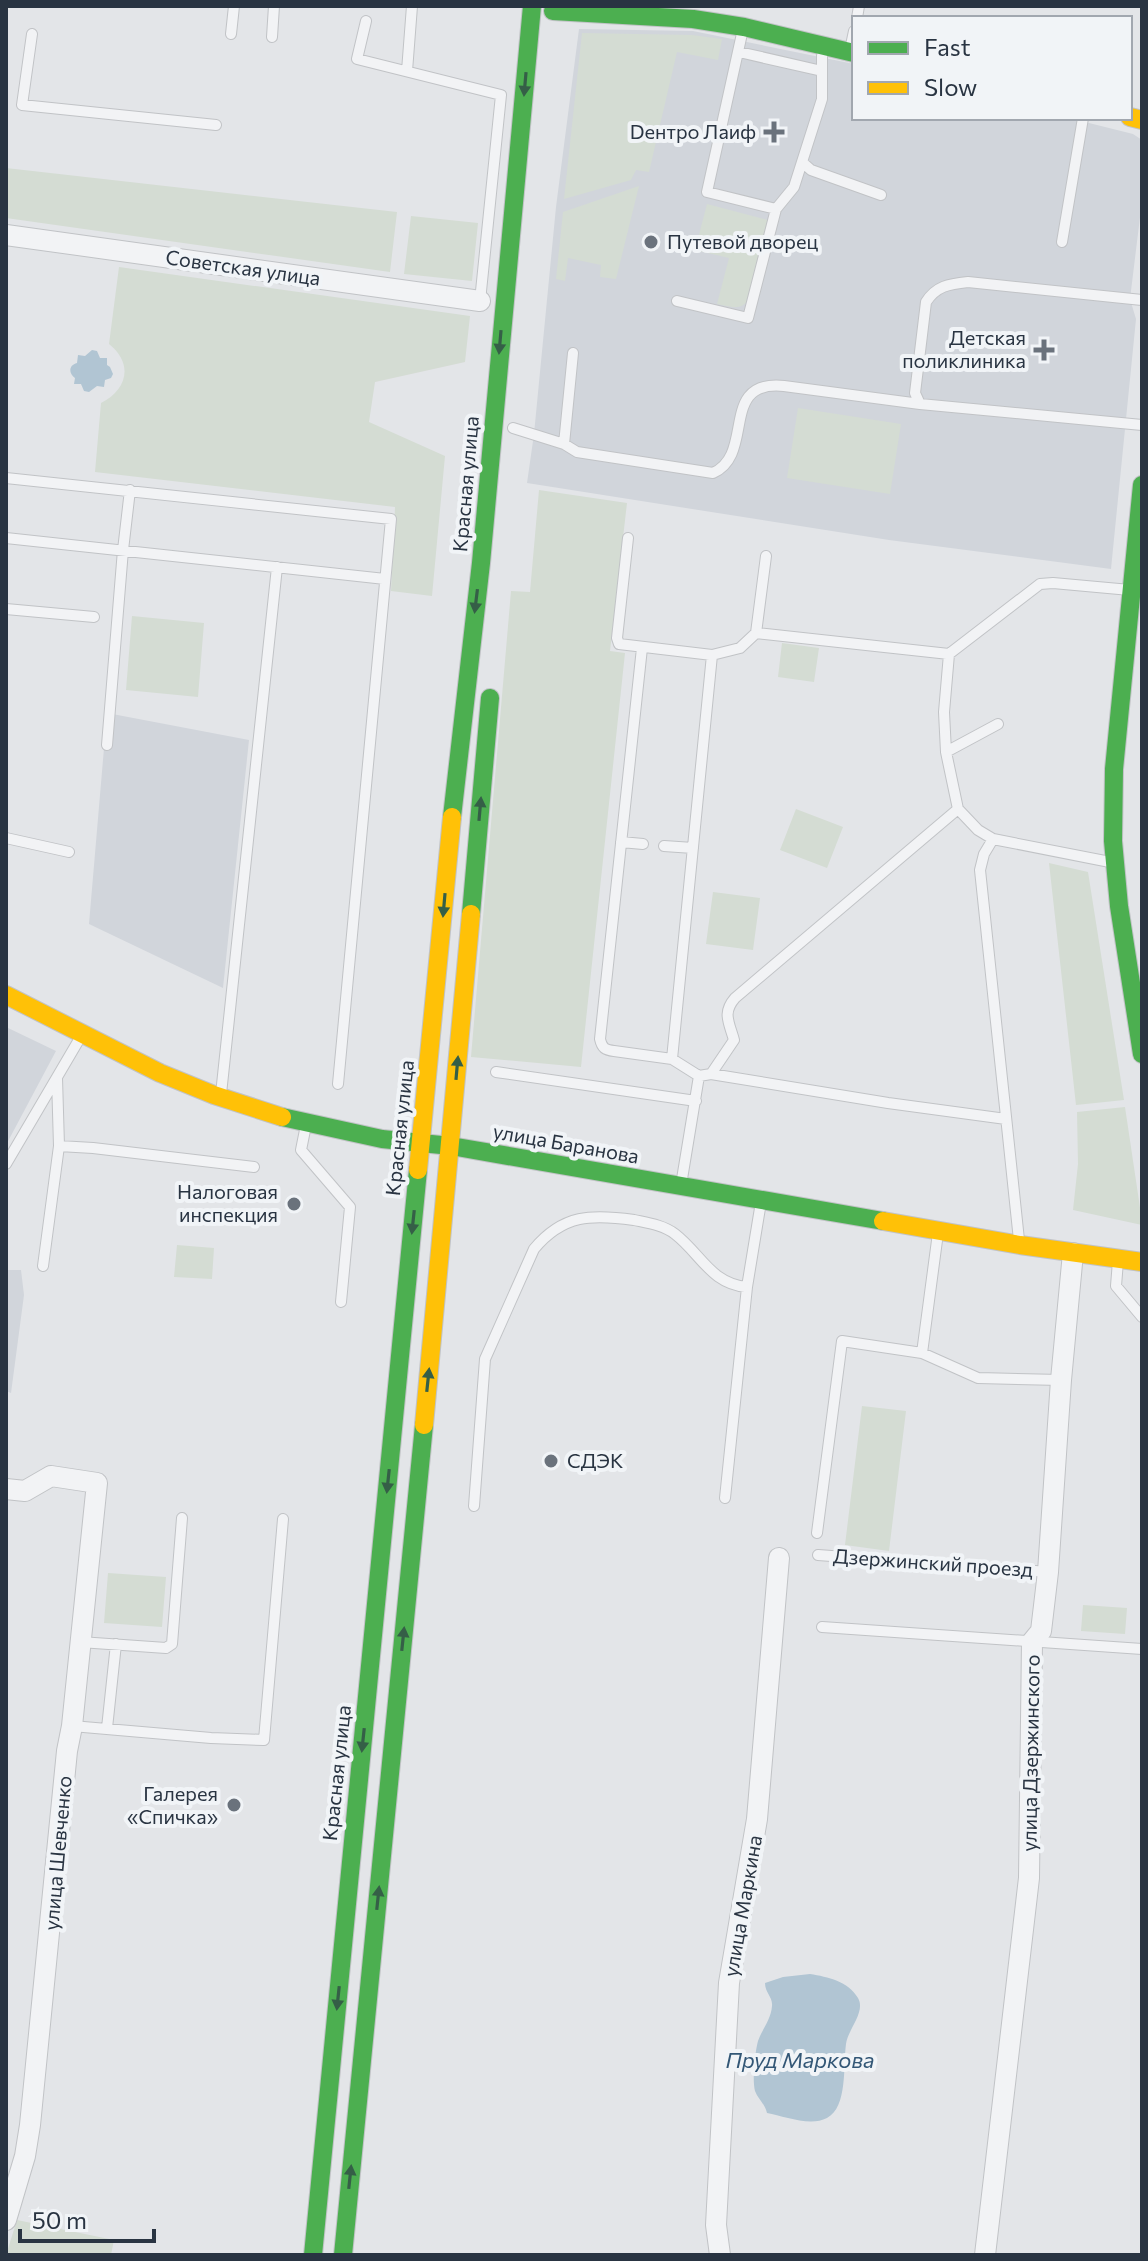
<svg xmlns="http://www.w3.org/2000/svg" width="1148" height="2261" font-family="Commissioner,sans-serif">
<rect width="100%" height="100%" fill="#e3e5e8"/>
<path fill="#d1d5db" d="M579 29 693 31 854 64V118H1069L1133 134 1142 140V201L1130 299 1136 319 1111 569 889 540 527 483 534 434 556 207Z
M107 713 249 740 223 988 89 924Z
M6 1027 56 1051 6 1145Z
M6 1270H21L24 1295 11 1393 6 1391Z"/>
<path fill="#d4dcd3" d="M582 33 692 35 722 39 718 60 677 52 649 172 636 170 631 180 564 199Z
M6 168 397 212 390 272 6 218Z
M639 186 616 279 600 277 601 265 568 258 565 281 556 279 563 212Z
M707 204 768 220 749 299C741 312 729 306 717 304L729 258 695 250Z
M411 216 478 223 472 281 404 274Z
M119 267 470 316 465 362 375 382 369 422 445 456 432 596 391 591 395 507 95 472 101 403C127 390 134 364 109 344Z
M798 408 901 424 890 494 787 478Z
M539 490 627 503 610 651 625 653 581 1067 471 1057 511 591 530 592Z
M132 616 204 623 198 697 126 690Z
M782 643 819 648 814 682 778 677Z
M796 809 843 827 827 868 780 850Z
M1049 863 1088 872 1124 1100 1076 1105Z
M713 892 760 898 753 950 706 944Z
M1125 1107 1142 1221V1225L1073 1210 1078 1164 1077 1112Z
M177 1245 214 1248 212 1279 174 1277Z
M862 1406 906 1411 889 1551 845 1545Z
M108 1573 166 1577 162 1627 104 1623Z
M1083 1605 1127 1608 1125 1634 1081 1631Z
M17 2220 114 2240 111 2255H6Z"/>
<path fill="#b1c5d3" d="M92 350 97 351 100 358H107V365L110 367 113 374 111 378 105 380 104 387 97 386 89 392 84 391 81 384H74L75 378C68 373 69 365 77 363L78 355 85 356Z
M810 1974C828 1977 848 1981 858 1998 866 2012 848 2029 846 2044 843 2065 848 2107 827 2118 810 2127 784 2116 767 2113 765 2104 758 2099 755 2091 752 2080 755 2052 758 2041 762 2029 771 2020 772 2006 773 1997 765 1993 765 1983L783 1977Z"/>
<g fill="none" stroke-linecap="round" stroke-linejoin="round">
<defs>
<path id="lane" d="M857 18 859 6
M366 21 357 59 501 95 480 301
M743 29 707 192 776 209
M32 34 22 105 216 125
M231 34 234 6
M272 37 274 6
M850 50 854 31
M739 52 822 71
M407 71 412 6
M802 162 811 170 881 195
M1062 242 1083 118
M1142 300 968 282C949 284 936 286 926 302L915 393 920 404 1142 425
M677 301 748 318 776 209 794 187 822 99V56L824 48
M513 428 564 444 577 452 713 473C756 454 718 379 784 386L920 404
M564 444 573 353
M6 478 391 519 338 1084
M6 538 385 579
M628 538 617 638 619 644 712 655 740 648 756 633 949 654 1040 584 1053 583 1130 590
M6 609 94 617
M756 633 766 556
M642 648 600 1039C602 1048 605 1050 614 1051L672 1059 699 1076 711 1074 888 1103 1006 1119
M949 654 944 712 946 752 958 809 978 830 993 839 1110 862
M107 745 123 550 130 490
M946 752 998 724
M6 838 69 852
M993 839 984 854 980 870 1019 1240
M621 842 643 844
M664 846 693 848
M672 1059 712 655
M496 1072 696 1101
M711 1074 734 1040C729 1022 722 1013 735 998L958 809
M57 1078 59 1146 93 1148 254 1167
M221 1094 277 567
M306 1125 301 1150 350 1207 341 1302
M6 1164 80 1038
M681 1185 699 1076
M1118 1261 1116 1286 1142 1317
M43 1266 59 1146
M922 1353 938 1233
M725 1498 747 1287 761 1202
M474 1506 485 1359 534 1249C563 1214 592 1214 634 1220 648 1223 663 1225 675 1234 701 1254 711 1284 747 1287
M817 1533 842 1341 922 1353 978 1378 1061 1380
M818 1555 1048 1572
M822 1627 1142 1649
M80 1642 166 1648 172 1644 182 1518
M72 1726 211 1738 264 1740 283 1519
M107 1728 116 1644"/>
<path id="street" d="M6 235 480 301
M6 1489 25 1491 51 1476 97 1483 72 1726 67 1751 30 2125 25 2156 6 2220
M720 2255 716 2225 729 1983 757 1819 779 1558
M985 2255 1029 1878 1032 1642 1041 1631 1048 1572 1061 1380 1073 1253"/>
<path id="fast" d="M553 11 693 19 744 27 854 53
M1142 485 1114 769 1113 841 1119 906 1142 1054
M452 817 481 563 532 6
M471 914 490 698
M282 1117 382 1139 451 1146 883 1221
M313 2255 418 1170
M343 2255 424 1425"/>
<path id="slow" d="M1130 117 1142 120
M6 995 160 1073 214 1095 282 1117
M418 1170 452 817
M883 1221 1020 1245 1142 1262
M424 1425 471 914"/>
</defs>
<use href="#lane" stroke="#c1c3c6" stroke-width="12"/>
<use href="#street" stroke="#c1c3c6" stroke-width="22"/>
<use href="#fast" stroke="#c1c3c6" stroke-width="20"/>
<use href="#slow" stroke="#c1c3c6" stroke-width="20"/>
<use href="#lane" stroke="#f2f3f5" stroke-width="10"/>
<use href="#street" stroke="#f2f3f5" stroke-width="20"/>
<use href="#fast" stroke="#4caf50" stroke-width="18"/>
<use href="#slow" stroke="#ffc107" stroke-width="18"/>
</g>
<defs><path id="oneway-solid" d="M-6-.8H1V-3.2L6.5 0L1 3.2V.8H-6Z" transform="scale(2)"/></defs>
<g fill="#355f47">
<use href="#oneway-solid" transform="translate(525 84) rotate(95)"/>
<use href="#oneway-solid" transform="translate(500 342) rotate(95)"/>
<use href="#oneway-solid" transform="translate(476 601) rotate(97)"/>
<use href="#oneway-solid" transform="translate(480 809) rotate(-85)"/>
<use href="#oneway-solid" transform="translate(444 905) rotate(95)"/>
<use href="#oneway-solid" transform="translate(457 1068) rotate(-85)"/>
<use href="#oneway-solid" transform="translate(413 1222) rotate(96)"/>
<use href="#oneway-solid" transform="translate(428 1380) rotate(-84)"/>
<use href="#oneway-solid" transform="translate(388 1481) rotate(96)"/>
<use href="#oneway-solid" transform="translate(403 1639) rotate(-84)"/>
<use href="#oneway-solid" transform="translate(363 1740) rotate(96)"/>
<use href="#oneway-solid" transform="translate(378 1898) rotate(-84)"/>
<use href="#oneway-solid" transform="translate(338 1998) rotate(96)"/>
<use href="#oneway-solid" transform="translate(350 2177) rotate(-84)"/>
</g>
<g fill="#6a727c" stroke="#f1f4f7" stroke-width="3">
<path d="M770 120h8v8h8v8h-8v8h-8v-8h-8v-8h8z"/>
<circle cx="651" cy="242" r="8"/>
<path d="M1040 338h8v8h8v8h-8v8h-8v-8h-8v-8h8z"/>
<circle cx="294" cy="1204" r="8"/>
<circle cx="551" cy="1461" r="8"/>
<circle cx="234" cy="1805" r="8"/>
</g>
<g text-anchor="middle" stroke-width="8" stroke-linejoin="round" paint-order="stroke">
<g font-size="20" fill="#293442" stroke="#f1f4f7" text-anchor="end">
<text x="756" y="139">Dентро Лаиф</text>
<text x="667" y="249" text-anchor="start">Путевой дворец</text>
<text x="1026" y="345">Детская<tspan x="1026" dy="23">поликлиника</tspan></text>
<text x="278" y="1199">Налоговая<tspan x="278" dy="23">инспекция</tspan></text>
<text x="567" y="1468" text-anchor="start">СДЭК</text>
<text x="218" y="1801">Галерея<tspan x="218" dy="23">«Спичка»</tspan></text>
</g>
<g font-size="20" fill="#293442" stroke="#f1f4f7">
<text transform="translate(243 268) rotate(8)" y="7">Советская улица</text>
<text transform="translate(466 484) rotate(-85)" y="7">Красная улица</text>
<text transform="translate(400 1128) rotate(-84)" y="7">Красная улица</text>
<text transform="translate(566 1144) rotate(10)" y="7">улица Баранова</text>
<text transform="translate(933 1563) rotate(4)" y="7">Дзержинский проезд</text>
<text transform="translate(1031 1753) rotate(-89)" y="7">улица Дзержинского</text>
<text transform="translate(337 1773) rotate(-84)" y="7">Красная улица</text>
<text transform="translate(58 1853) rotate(-85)" y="7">улица Шевченко</text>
<text transform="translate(743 1906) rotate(-80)" y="7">улица Маркина</text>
</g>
<g font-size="22" font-style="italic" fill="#335776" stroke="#f1f4f7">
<text x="800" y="2068">Пруд Маркова</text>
</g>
</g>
<rect width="1148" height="2261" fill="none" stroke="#293442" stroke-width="16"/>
<rect x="852" y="16" width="280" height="104" fill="#f1f4f7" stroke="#a1a7af" stroke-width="2"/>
<rect x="868" y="42" width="40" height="12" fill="#4caf50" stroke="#a1a7af" stroke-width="2"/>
<text x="924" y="56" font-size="24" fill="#293442">Fast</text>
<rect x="868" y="82" width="40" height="12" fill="#ffc107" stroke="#a1a7af" stroke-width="2"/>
<text x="924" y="96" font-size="24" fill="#293442">Slow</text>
<path d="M20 2229v12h134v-12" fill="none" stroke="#293442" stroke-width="4"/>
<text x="32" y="2229" font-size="24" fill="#293442" stroke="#f1f4f7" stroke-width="6" paint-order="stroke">50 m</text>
</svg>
